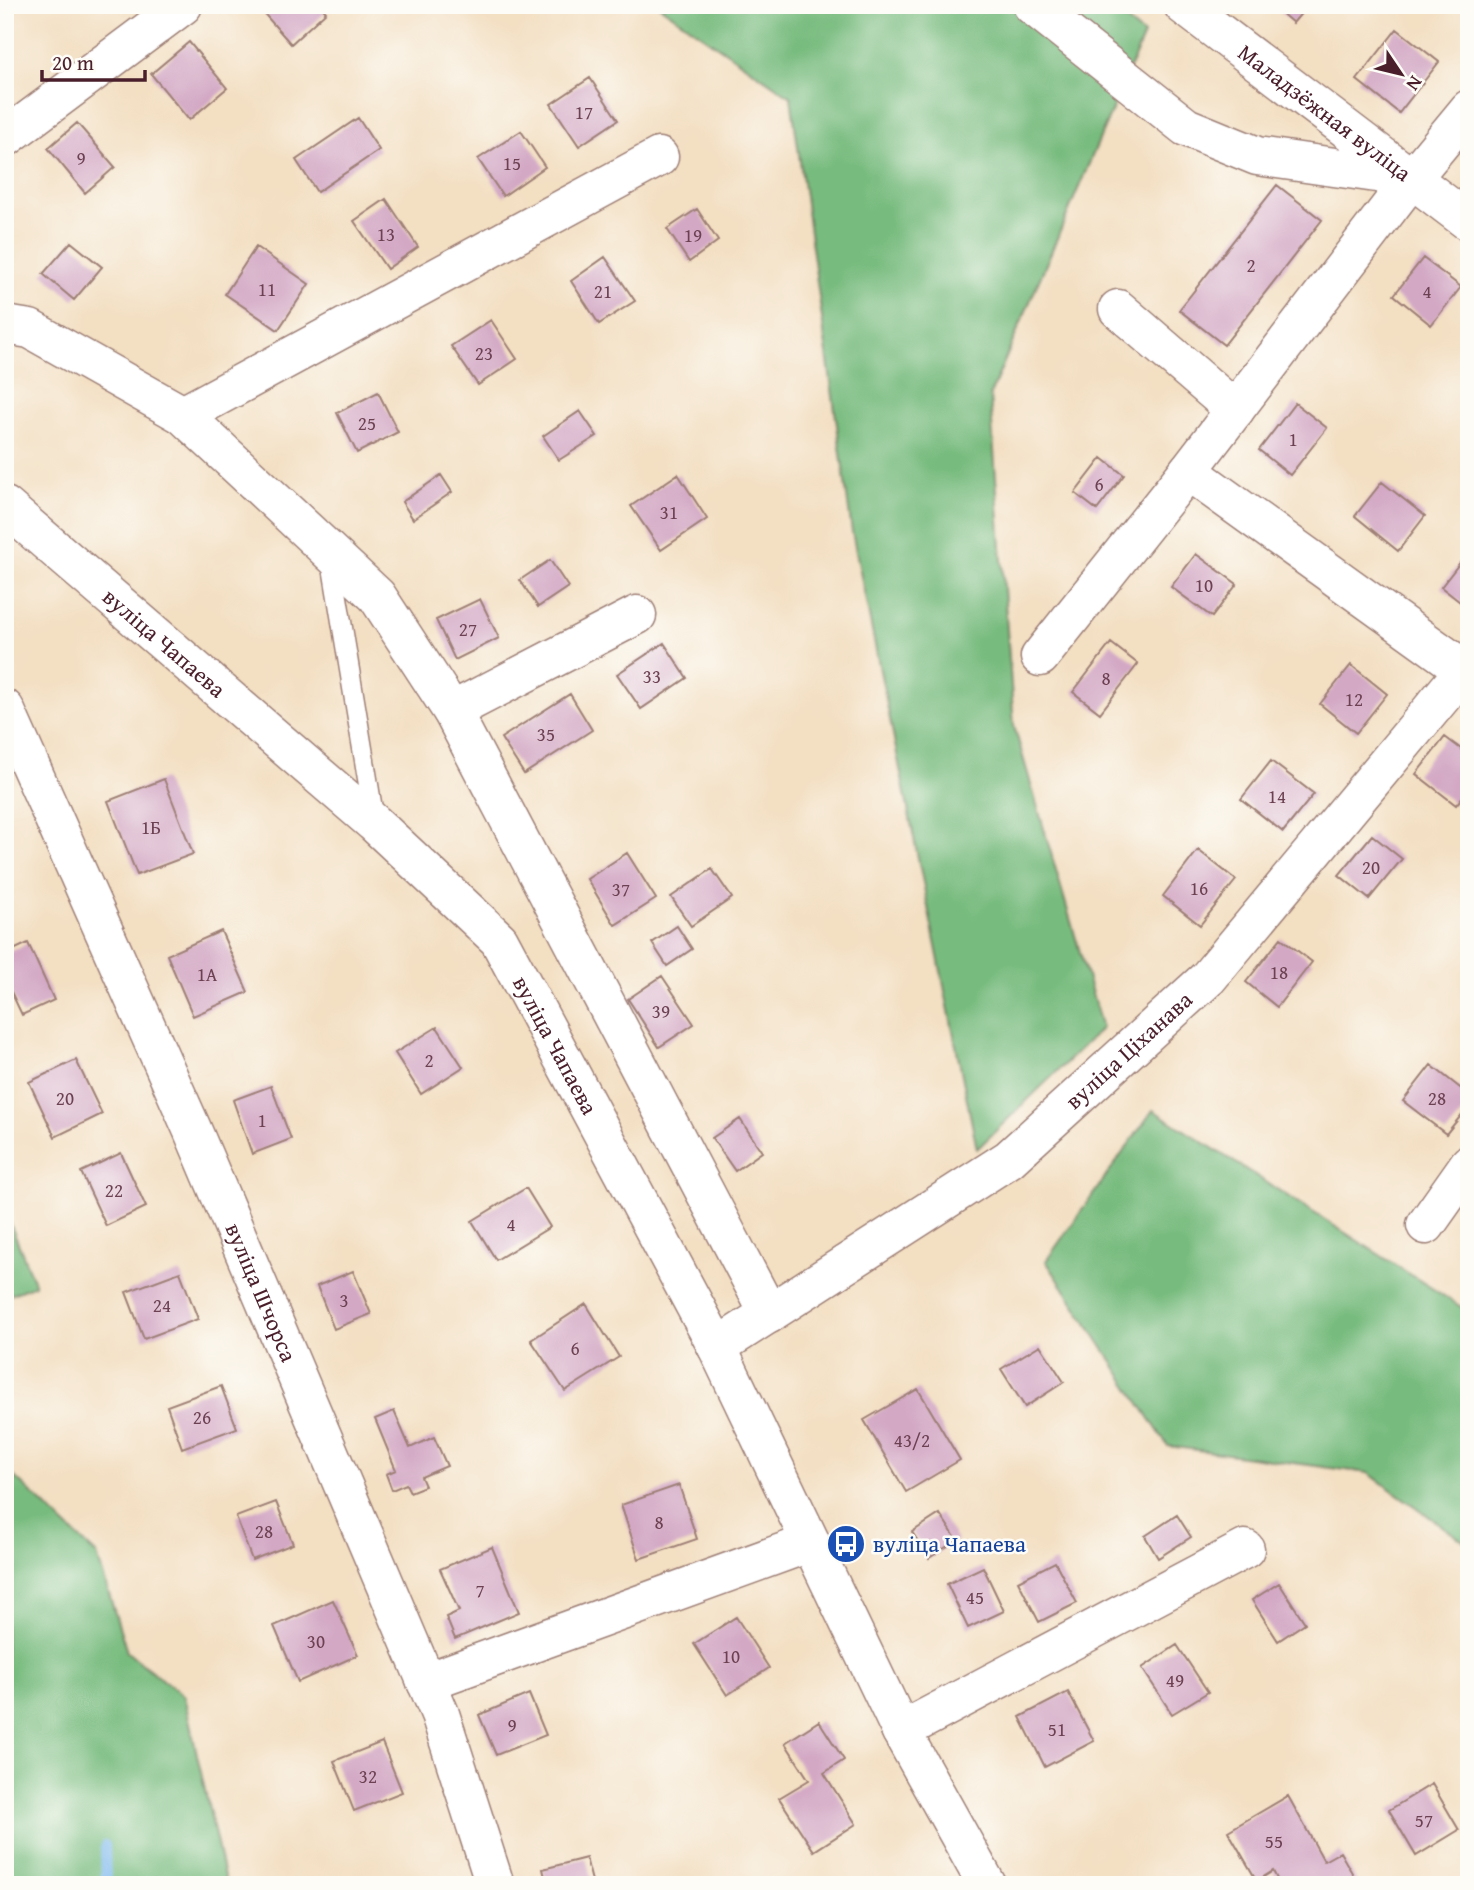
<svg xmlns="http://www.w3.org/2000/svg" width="1474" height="1890" font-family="'Gentium Book Plus',serif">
<rect width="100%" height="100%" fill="#fdfcf7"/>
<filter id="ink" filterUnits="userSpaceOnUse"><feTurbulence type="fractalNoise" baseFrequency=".0143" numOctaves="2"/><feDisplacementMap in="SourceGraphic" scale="14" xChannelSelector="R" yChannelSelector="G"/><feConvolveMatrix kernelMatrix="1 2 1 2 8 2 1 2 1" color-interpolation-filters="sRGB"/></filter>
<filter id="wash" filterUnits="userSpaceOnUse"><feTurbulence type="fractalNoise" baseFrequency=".00686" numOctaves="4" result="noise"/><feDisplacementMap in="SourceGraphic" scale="28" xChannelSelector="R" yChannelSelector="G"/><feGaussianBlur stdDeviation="1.57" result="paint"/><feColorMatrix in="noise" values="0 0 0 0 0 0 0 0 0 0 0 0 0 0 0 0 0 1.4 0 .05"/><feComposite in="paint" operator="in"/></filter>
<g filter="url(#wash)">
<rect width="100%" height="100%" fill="#f3dfc2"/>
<path fill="#77bb7e" stroke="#606d54" stroke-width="2" d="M658 5H1108L1144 35 990 395 1014 726 1102 1028 977 1149 852 532 791 97Z
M1153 1110 1469 1312V1545L1368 1473 1168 1446 1046 1261Z
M5 1211 35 1285 5 1297Z
M5 1468 97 1555 127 1652 184 1696 226 1885H5Z"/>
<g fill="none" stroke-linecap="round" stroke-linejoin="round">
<path stroke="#7bb8ee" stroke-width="10" d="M105 1845 106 1885"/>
</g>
<g id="blocks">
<path fill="#d3a8c5" d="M264 5H320L326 12 291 44 260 9Z
M1272 5H1308L1293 23Z
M1397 29 1439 62 1399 113 1357 80Z
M189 42 227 88 189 120 151 74Z
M590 78 618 120 579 146 551 104Z
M358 118 379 150 317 192 296 160Z
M77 123 115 167 85 193 48 148Z
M521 131 545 167 503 196 478 159Z
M1277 185 1322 220 1224 345 1179 310Z
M386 199 418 247 387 269 354 221Z
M697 209 718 241 689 262 667 229Z
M71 242 102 267 74 300 43 274Z
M256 247 309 284 278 330 225 294Z
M605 257 635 301 599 324 571 281Z
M1423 258 1461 287 1431 325 1394 295Z
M491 320 517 359 478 385 451 346Z
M378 392 398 432 357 453 337 413Z
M1295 403 1327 428 1290 475 1259 450Z
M580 411 597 436 559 460 543 436Z
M1102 458 1124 475 1097 510 1075 493Z
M678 474 707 519 661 550 631 506Z
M441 475 452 492 413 519 402 502Z
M1382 482 1425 516 1398 551 1355 516Z
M1469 551V609L1441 587Z
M1196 554 1237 584 1212 617 1171 587Z
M550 560 568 587 538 607 520 580Z
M480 599 499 638 455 660 436 620Z
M664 643 687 678 641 709 617 674Z
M1111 643 1138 664 1100 713 1073 692Z
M1351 665 1387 694 1356 733 1320 704Z
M570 694 592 730 524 774 501 738Z
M1445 737 1469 755V789L1456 805 1416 774Z
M1271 761 1314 794 1283 832 1241 799Z
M164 779 193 854 137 875 108 801Z
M1372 835 1402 859 1369 899 1339 875Z
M1198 850 1236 880 1200 925 1163 896Z
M627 853 656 899 615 925 587 879Z
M712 869 732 898 691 926 671 897Z
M677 926 692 949 667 966 652 943Z
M221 931 248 992 193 1016 167 955Z
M1281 938 1312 962 1277 1007 1246 982Z
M28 943 54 1000 22 1015 5 979V954Z
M662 976 694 1024 659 1047 628 999Z
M437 1027 463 1067 421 1094 395 1053Z
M76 1060 102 1114 55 1137 29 1082Z
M1431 1065 1469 1095V1106L1446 1134 1403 1101Z
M271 1086 291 1139 252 1154 233 1100Z
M740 1119 762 1152 735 1171 712 1138Z
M121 1153 146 1207 106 1226 81 1172Z
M526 1188 550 1227 496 1260 472 1221Z
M353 1271 371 1314 334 1329 317 1286Z
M180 1272 198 1319 144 1339 126 1292Z
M586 1304 619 1357 565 1391 531 1340Z
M1040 1345 1064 1382 1025 1407 1001 1369Z
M221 1386 237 1428 182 1448 167 1406Z
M918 1389 960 1460 906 1492 864 1420Z
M394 1411 410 1448 434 1437 447 1466 421 1477 425 1486 410 1492 406 1484 392 1490 386 1474 396 1470 375 1419Z
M679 1485 697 1539 639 1559 621 1505Z
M276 1502 293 1544 252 1560 236 1517Z
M940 1514 957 1540 929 1558 912 1532Z
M1177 1515 1191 1537 1158 1558 1145 1536Z
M492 1547 519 1612 455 1639 446 1617 459 1611 440 1569Z
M1055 1562 1077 1603 1039 1622 1018 1581Z
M983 1567 1004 1611 968 1628 947 1584Z
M1279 1583 1305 1623 1278 1641 1252 1600Z
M333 1600 358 1655 298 1682 274 1626Z
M736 1617 769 1668 727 1695 694 1644Z
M1177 1645 1208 1692 1172 1714 1142 1668Z
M1068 1692 1094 1741 1045 1767 1020 1717Z
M529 1694 546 1735 496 1755 479 1715Z
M819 1721 844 1760 824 1773 856 1824 814 1851 779 1798 809 1780 785 1743Z
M382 1742 402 1792 354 1811 334 1761Z
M1432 1784 1459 1830 1416 1856 1389 1810Z
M1288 1796 1324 1861 1340 1852 1359 1885H1280L1273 1871 1257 1881 1228 1831Z
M586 1858 593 1885H547L543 1869Z"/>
</g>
</g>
<g filter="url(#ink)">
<use href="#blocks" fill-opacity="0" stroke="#9e7f76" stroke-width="2"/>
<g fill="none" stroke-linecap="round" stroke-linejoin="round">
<defs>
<path id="lane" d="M331 558 374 818"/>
<g id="street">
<path d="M1032 5 1186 127 1257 156 1412 178"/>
<path id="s1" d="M1183 5 1469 222"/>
<path d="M5 138 183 5"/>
<path d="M1118 309 1235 410"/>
<path d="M5 325 30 329 183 415 377 596 452 711 769 1314"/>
<path d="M183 415 659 157"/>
<path d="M1188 471 1469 673"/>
<path d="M1040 657 1188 471 1412 178 1469 109"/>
<path id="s2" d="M5 709 192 1129 440 1714 495 1885"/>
<path d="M452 711 637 615"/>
<path d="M1426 1225 1469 1164"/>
<path id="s3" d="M717 1347 1009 1159 1208 978 1465 669"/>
<path d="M426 1682 809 1543"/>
<path d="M901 1731 1245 1549"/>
</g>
<g id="secondary">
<path id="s4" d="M5 506 374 823 499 940 717 1347 901 1731 987 1885"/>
</g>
</defs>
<use href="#lane" stroke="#9e7f76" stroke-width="22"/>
<use href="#street" stroke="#9e7f76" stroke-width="41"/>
<use href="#secondary" stroke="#9e7f76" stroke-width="41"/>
<use href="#lane" stroke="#fff" stroke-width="19"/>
<use href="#street" stroke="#fff" stroke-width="38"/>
<use href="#secondary" stroke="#fff" stroke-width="38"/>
</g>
</g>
<defs>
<symbol id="bus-disc" viewBox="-11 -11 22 22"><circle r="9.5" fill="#1a4fb4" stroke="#fdfcf7"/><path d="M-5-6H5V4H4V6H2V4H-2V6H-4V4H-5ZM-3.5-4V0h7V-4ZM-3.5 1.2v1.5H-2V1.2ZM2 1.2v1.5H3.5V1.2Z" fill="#fff"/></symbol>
</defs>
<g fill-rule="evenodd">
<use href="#bus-disc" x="824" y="1522" width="44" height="44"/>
</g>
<g text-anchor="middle" stroke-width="5" stroke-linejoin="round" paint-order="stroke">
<g font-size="19" fill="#6c4152">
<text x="584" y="119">17</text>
<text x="81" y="165">9</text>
<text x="512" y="170">15</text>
<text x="386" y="241">13</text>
<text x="693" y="242">19</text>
<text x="1251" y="272">2</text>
<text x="267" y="296">11</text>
<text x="603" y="298">21</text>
<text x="1427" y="298">4</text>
<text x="484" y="360">23</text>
<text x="367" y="430">25</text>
<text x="1293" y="446">1</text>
<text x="1099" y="491">6</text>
<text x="669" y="519">31</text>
<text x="1204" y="592">10</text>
<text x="468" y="636">27</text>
<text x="652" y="683">33</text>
<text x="1106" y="685">8</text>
<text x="1354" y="706">12</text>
<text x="546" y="741">35</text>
<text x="1277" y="803">14</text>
<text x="151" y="834">1Б</text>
<text x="1371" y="874">20</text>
<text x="1199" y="895">16</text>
<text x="621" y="896">37</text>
<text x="1279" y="979">18</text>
<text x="207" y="981">1А</text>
<text x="661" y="1018">39</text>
<text x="429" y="1067">2</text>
<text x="65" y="1105">20</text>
<text x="1437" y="1105">28</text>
<text x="262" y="1127">1</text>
<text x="114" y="1197">22</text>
<text x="511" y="1231">4</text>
<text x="344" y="1307">3</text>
<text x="162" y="1312">24</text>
<text x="575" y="1355">6</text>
<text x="202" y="1424">26</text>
<text x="912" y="1447">43/2</text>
<text x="659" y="1529">8</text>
<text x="264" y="1538">28</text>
<text x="480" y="1597">7</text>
<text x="975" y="1604">45</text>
<text x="316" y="1648">30</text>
<text x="731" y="1663">10</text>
<text x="1175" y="1687">49</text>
<text x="512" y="1732">9</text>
<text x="1057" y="1736">51</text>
<text x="368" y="1783">32</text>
<text x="1424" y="1827">57</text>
<text x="1274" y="1848">55</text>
</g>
<g font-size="23" fill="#4a1f2b" stroke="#fdfcf7">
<text dy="8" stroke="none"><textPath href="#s1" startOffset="178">Маладзёжная вуліца</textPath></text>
<text dy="8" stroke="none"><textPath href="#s4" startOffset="210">вуліца Чапаева</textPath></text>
<text dy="8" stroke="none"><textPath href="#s4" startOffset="777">вуліца Чапаева</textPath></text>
<text dy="8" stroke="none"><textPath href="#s3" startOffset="509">вуліца Ціханава</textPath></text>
<text dy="8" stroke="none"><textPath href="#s2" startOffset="637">вуліца Шчорса</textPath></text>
</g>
<g font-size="23" fill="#164399" stroke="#fdfcf7" text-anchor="start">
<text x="873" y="1552">вуліца Чапаева</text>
</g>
</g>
<rect width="1474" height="1890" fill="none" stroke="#fdfcf7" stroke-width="28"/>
<g transform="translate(1401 74) rotate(125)" stroke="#fdfcf7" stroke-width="5" paint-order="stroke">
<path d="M0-5L12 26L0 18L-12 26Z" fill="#4a1f2b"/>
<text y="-10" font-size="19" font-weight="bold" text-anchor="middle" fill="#4a1f2b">N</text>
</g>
<path d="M42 70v10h103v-10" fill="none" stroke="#4a1f2b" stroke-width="3.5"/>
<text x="52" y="70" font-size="21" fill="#4a1f2b" stroke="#fdfcf7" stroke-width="5" paint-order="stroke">20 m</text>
</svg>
